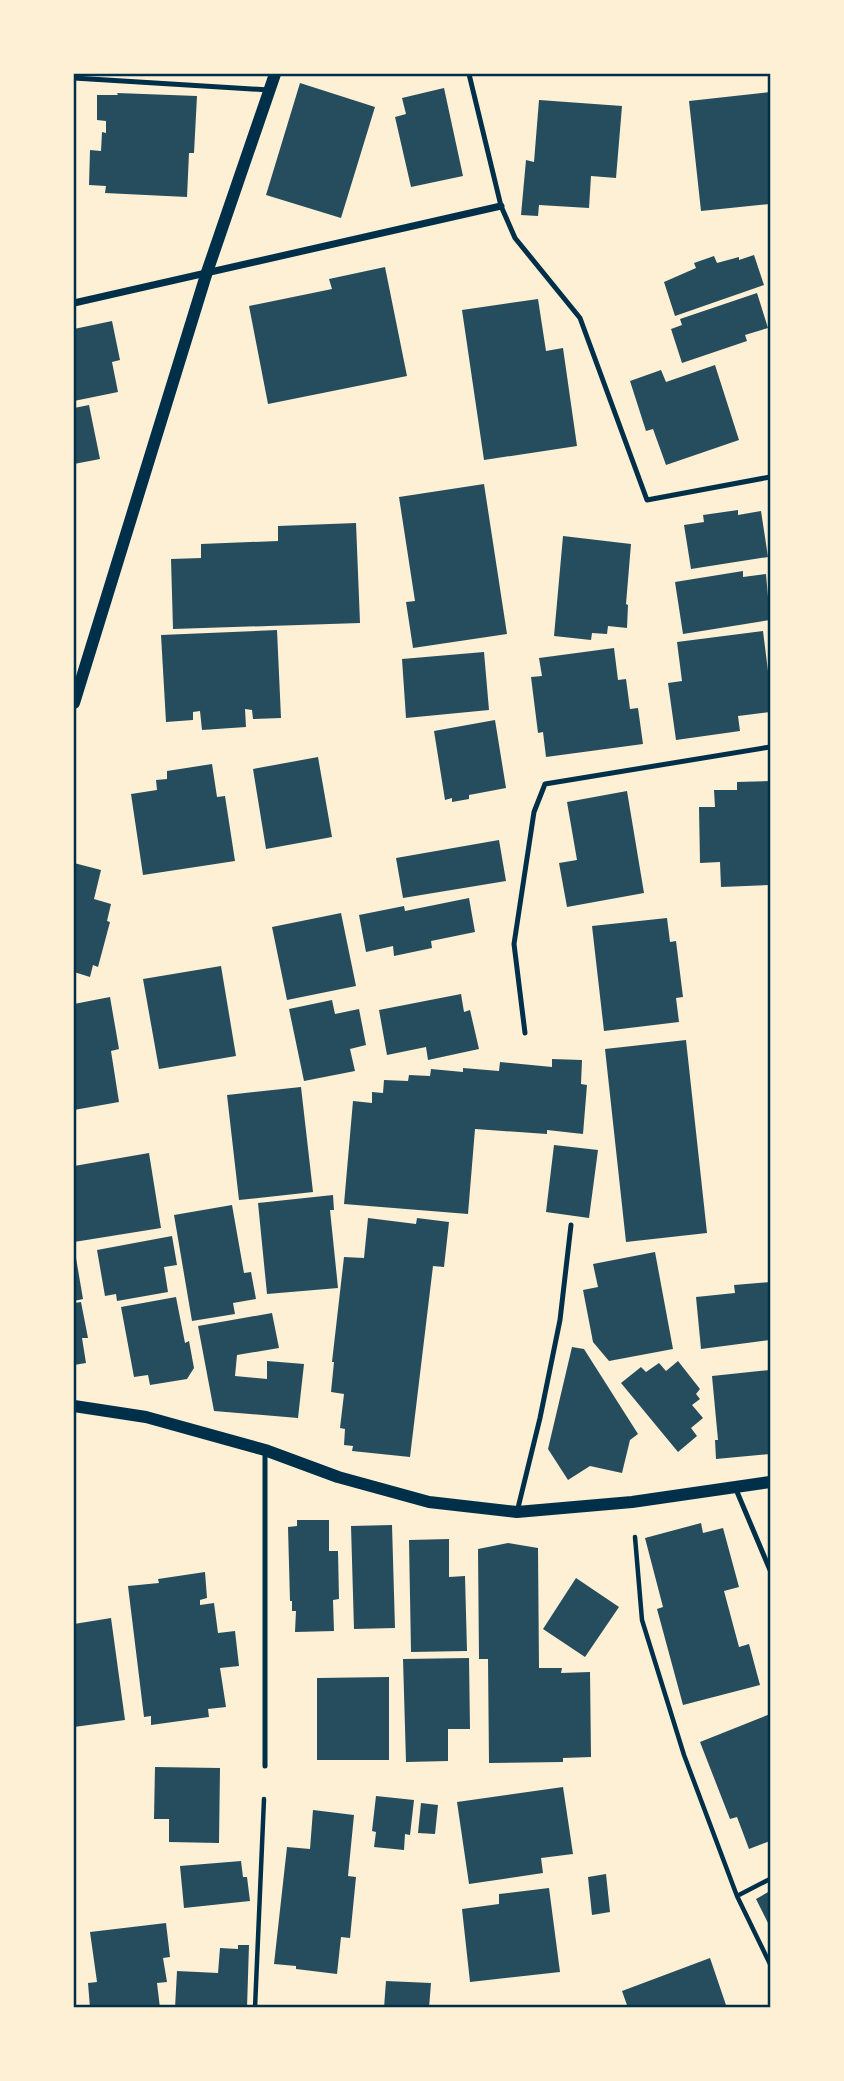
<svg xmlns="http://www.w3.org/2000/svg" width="844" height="2081" font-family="'Sofia Sans Condensed',sans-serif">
<rect width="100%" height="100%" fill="#fdf0d5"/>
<path fill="#264d5e" d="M300 83 375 107 341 218 266 195Z
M444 88 463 176 411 187 395 117 406 114 402 98Z
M770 92V204L701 211 689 101Z
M117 93 197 96 194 153H189L187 197 105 193 106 186 89 185 90 150 101 151 102 132 106 133V121L97 120V95H118Z
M539 100 622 106 616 178 591 176 589 208 539 205 538 216 521 215 526 160 534 162Z
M754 255 764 285 675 316 664 282 696 268 694 263 714 256 717 263 739 257V260Z
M385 267 407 376 268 404 249 306 332 289 329 279Z
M757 293 768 328 745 335 747 341 682 363 671 329 682 325 680 319Z
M538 299 546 351 563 348 577 446 484 460 462 310Z
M112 321 120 360 112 362 118 392 74 401V329Z
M715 365 739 440 666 465 653 429 646 431 630 381 661 370 666 382Z
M89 405 100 459 74 464V408Z
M484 484 507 634 413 648 406 602 415 601 399 497Z
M738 510V515L761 511 768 557 691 569 684 525 704 522 703 515Z
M356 523 360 623 173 629 171 559 201 558V544L278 541V526Z
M563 536 631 544 626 604 628 605 627 628 608 626 607 634 592 633 591 640 554 636Z
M743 571V577L766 574 770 620 683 634 675 582Z
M277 630 281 718 253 719 252 710 245 709 246 727 202 730 200 711 193 712V720L166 722 161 635Z
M763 631 770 687V712L738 716 740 731 676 740 668 683 682 681 677 642Z
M614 648 618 680 626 679 630 709 638 708 643 744 546 757 543 732 538 733 531 677 542 676 539 658Z
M484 652 489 710 406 718 402 659Z
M495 720 506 788 469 795V799L452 802V798L445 800 434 731Z
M318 757 332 837 266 849 253 769Z
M212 764 217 797 225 796 235 861 143 875 131 794 157 790 156 780 167 779V771Z
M770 781V885L721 887 720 862 700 863 699 807H715L714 790H737V782Z
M627 791 644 893 567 907 559 863 577 860 567 802Z
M499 840 506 881 403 898 396 858Z
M74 863 101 870 94 899 111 904 107 921 110 922 98 967 93 965 90 977 74 972Z
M469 898 475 932 431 941 432 948 394 956 393 946 366 952 359 915 404 906 405 911Z
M341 913 356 986 287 1000 272 927Z
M667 918 670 942 676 941 683 997 676 998 679 1022 604 1031 592 926Z
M221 966 236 1056 159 1069 143 979Z
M461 994 464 1012 470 1010 479 1049 428 1060 426 1047 387 1055 379 1010Z
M110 997 119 1049 111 1051 119 1102 74 1110V1004Z
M332 1000 335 1014 359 1009 366 1045 350 1049 355 1071 304 1081 289 1009Z
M686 1040 707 1233 626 1242 605 1049Z
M552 1059 582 1060 581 1084 587 1085 583 1134 547 1130V1134L475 1129 468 1214 344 1204 353 1101 372 1103V1092L383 1093 384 1080 408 1081 409 1075 430 1076 431 1069 463 1072V1068L499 1071 500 1062 552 1067Z
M301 1087 313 1192 239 1200 227 1095Z
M554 1145 598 1150 589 1218 546 1212Z
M149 1153 161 1228 74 1242V1166Z
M333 1195 334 1210H330L338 1288 267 1294 258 1203Z
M232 1205 244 1273 251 1272 256 1299 233 1303 235 1314 192 1321 174 1215Z
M368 1218 416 1224 417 1218 449 1222 444 1267 433 1266 410 1457 352 1451 353 1446 344 1445 345 1429 340 1428 344 1394 331 1392 334 1362H332L344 1257 364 1258Z
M172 1236 177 1265 164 1267 168 1292 117 1301 116 1294 105 1296 97 1250Z
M75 1252 83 1299 74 1301V1253Z
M655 1252 673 1349 609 1361 593 1342 583 1290 598 1287 593 1264Z
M770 1282V1340L701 1349 696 1297 735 1293 734 1285Z
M176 1297 185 1343 189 1341 194 1368 187 1379 150 1385 148 1375 134 1377 121 1307Z
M81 1302 88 1338H82L86 1363 74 1365V1303Z
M272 1313 279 1348 237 1355 235 1376 267 1379V1361L304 1364 298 1418 214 1411 198 1326Z
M572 1347 584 1349 638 1434 630 1440 622 1473 590 1466 568 1480 548 1449Z
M678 1361 700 1389 696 1394 700 1399 692 1405 703 1418 691 1428 697 1436 678 1452 621 1383 641 1367 646 1372 659 1363 666 1371Z
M770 1370V1454L716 1459 715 1440H718L712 1376Z
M297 1520H329V1551H338L339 1599 333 1600 334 1631 295 1632 296 1611H292V1601H290L288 1527 297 1526Z
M701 1523 703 1533 723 1528 739 1587 724 1591 739 1647 749 1644 760 1685 683 1705 657 1609 663 1607 645 1538Z
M392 1525 395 1628 354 1629 351 1526Z
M449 1539V1577L465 1576 467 1651 411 1652 409 1540Z
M508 1543 538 1548 539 1668H562L561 1673 590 1672 591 1757 563 1758V1762L489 1763 488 1659H479L478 1549Z
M205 1572 207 1598 200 1600V1605L214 1603 218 1633 235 1631 239 1666 220 1668 226 1707 208 1709 209 1717 151 1725V1716L144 1717 128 1586 159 1583 158 1579Z
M576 1578 619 1607 585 1657 543 1629Z
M111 1618 125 1720 74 1727V1624Z
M469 1658 470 1729H448V1761L406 1762 403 1659Z
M389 1677V1760H317V1678Z
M770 1714V1841L749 1849 737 1817 730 1819 700 1742Z
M155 1767 220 1768 219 1843 169 1842V1819H154Z
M563 1787 573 1854 541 1858 543 1873 469 1884 457 1802Z
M376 1796 414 1800 410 1835 405 1834 404 1850 374 1847 376 1832 372 1831Z
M421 1803 438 1805 435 1834 418 1833Z
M313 1810 354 1815 348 1876 356 1877 350 1938 341 1937 337 1974 296 1969V1966L274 1964 287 1847 310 1849Z
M241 1861 243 1877H247L250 1901 184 1908 180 1866Z
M606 1874 610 1912 592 1915 588 1877Z
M549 1888 560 1972 470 1982 462 1909 499 1904V1894Z
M770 1891V1927L756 1899Z
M166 1923 170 1957 163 1958 167 1982 157 1983 160 2008H90L88 1983 97 1982 90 1932Z
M238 1945H249L247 2008H175L177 1971 218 1973 220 1948 238 1949Z
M710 1958 727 2008H628L622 1991Z
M386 1981 431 1983 429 2008H384Z"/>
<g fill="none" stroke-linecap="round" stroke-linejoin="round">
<path stroke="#003049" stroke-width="4.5" d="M635 1537 642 1620 684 1755 737 1896 770 1964
M737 1896 770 1879
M255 2008 264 1799"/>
<path stroke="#003049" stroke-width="5" d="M469 74 501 206 515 238 580 318 647 500 770 477
M74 78 269 90
M525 1033 514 944 534 812 545 784 770 747
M265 1451V1766
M735 1487 770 1570
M517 1512 540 1418 560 1320 571 1225"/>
<path stroke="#003049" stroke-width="7" d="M74 303 501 206"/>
<path stroke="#003049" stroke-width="12" d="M74 703 206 275 275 74
M74 1406 146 1417 265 1450 338 1477 429 1502 517 1512 632 1502 770 1482"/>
</g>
<rect width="844" height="2081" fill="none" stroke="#fdf0d5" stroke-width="150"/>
<rect x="75" y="75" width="694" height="1931" fill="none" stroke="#003049" stroke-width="2.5"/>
</svg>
